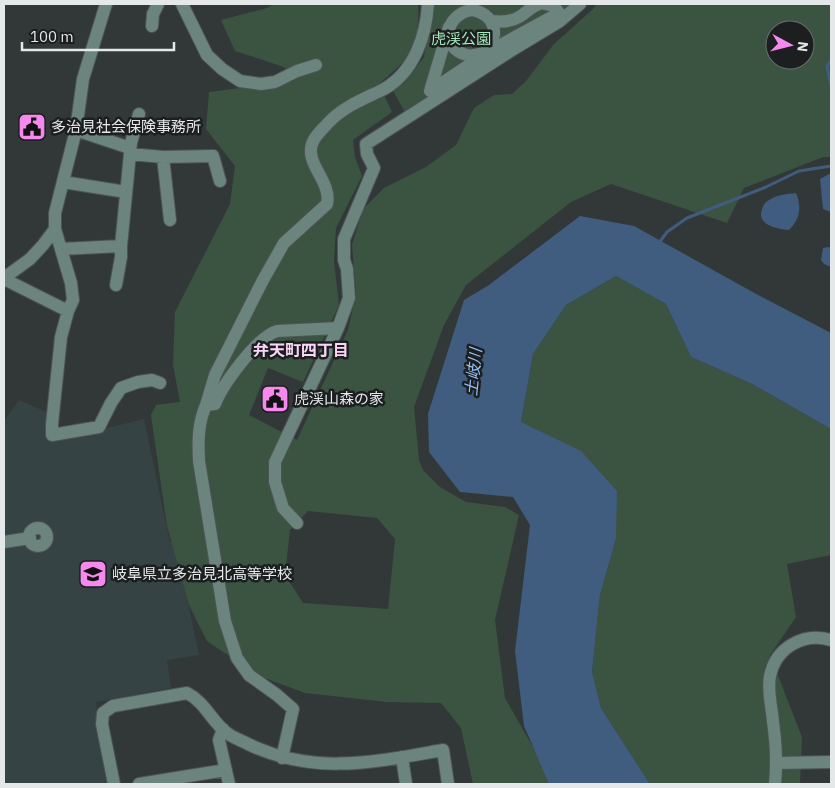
<svg xmlns="http://www.w3.org/2000/svg" width="835" height="788" font-family="'IBM Plex Sans','Noto Sans JP',sans-serif">
<rect width="100%" height="100%" fill="#323838"/>
<path fill="#364344" d="M19 400 49 413V437L103 429 144 419 170 542 175 541 199 655 167 660 171 688 96 702 108 782 105 784H4V421Z"/>
<path fill="#3a5441" fill-rule="evenodd" d="M274 4H418C419 18 418 42 410 53 402 65 390 74 379 84L392 112 353 140 355 157 362 176 336 228 334 261 339 305 303 382 268 368 249 415 297 440 348 330 356 294 352 245 363 209 384 188 426 167 456 145 474 108 494 95 512 94 526 81 554 44 593 9 597 4H831V157H823L744 188 727 223 611 184 571 202 466 285 444 325 414 407 419 460 423 470 440 487 466 502 505 507 519 515 495 620 505 698 554 784H473L461 728 441 703 387 702 305 693 257 675 207 641 189 605 167 526 151 415 156 405 180 402 173 365 175 312 230 204 235 166 206 129 209 92 294 81 284 67 235 51 221 20 267 8ZM775 30H805V60H775ZM308 511 377 518 395 539 388 609 303 603 285 575 290 530Z
M432 4H567L572 9 406 114 392 89 405 82 424 57Z
M616 276 666 304 691 357 752 384 831 429V555L787 564 796 617 770 655 802 737 800 784H650L601 708 592 672 600 595 616 539 521 422 533 354 566 305Z"/>
<path fill="#405c7f" d="M831 173V212L823 209 820 179Z
M796 193C802 207 800 219 789 230 779 229 760 226 761 213 762 209 763 205 766 202 775 195 786 194 796 193Z
M580 216 634 226 758 295 831 333V429L752 384 691 357 666 304 616 276 566 305 533 354 521 422 581 451 617 491 616 539 600 595 592 672 601 708 650 784H549L524 726 515 651 530 525 513 497 460 492 429 452 428 414 464 300 489 285Z
M829 247 831 249V267L824 264 821 260 823 248Z"/>
<g fill="none" stroke-linecap="round" stroke-linejoin="round">
<path stroke="#405c7f" stroke-width="3" d="M831 61 827 66 831 86
M659 243 667 232 687 218 766 187 799 171 831 166"/>
<defs>
<path id="minor" d="M106 4 83 79 76 130 55 213V229L71 283 73 300 68 311 61 337 52 424V435L99 427 111 403 121 388 138 382 152 380 160 383
M182 4 207 55 222 69 240 81 261 84 275 82 297 71 316 65
M428 4C426 36 414 72 384 89 364 99 344 106 328 123 323 129 315 135 312 144 305 164 332 182 327 204L284 243 263 280 215 375 206 405 215 404C223 384 257 337 277 331L338 328 349 298 347 269 344 260V239L374 168 367 154 366 144 512 50 560 21 580 4
M472 10C484 12 495 20 494 34 493 40 491 43 493 49 485 52 475 57 467 55 440 49 444 14 472 10Z
M491 21C500 22 511 22 519 17 528 12 528 8 539 4
M152 26 153 14 158 4
M449 27 430 91 493 49 559 13 554 6 545 4
M76 130 130 148
M130 154 163 157 213 156 220 181
M163 157 170 220
M63 182 126 192
M61 249 121 246 131 143 139 114
M4 278 30 259 43 245 55 229
M4 279 68 311
M116 285 121 257V246
M206 405C198 423 198 441 199 461L225 621 237 658 249 675 277 695 293 709 282 758
M297 523 283 508 275 482V462L338 328
M29 537a9 9 0 1 1 18 0a9 9 0 1 1-18 0Z
M4 542 30 538
M223 729 219 740 229 784
M402 757 406 784
M777 763 831 762
M114 784 102 724 103 713 113 706 187 693C205 702 212 722 227 733 233 738 241 740 248 744 314 776 375 762 443 750L448 784
M139 784 226 770
M775 784C777 763 776 743 773 722 772 708 767 690 770 676 776 647 804 632 831 640"/>
</defs>
<use href="#minor" stroke="#4e5454" stroke-width="14"/>
<use href="#minor" stroke="#6c847e" stroke-width="12"/>
</g>
<defs>
<symbol id="civic-square" viewBox="-11 -11 22 22"><rect x="-9" y="-9" width="18" height="18" rx="4" fill="#f589ee" stroke="#1c1e1f"/><path d="M-.6-6.5H3V-4.5H.6V-3L4-1V1h2V6H-6V1h2V-1L-.6-3ZM-1.2 2.5V6h2.4V2.5Z" fill="#111"/></symbol>
<symbol id="school-square" viewBox="-11 -11 22 22"><rect x="-9" y="-9" width="18" height="18" rx="4" fill="#f589ee" stroke="#1c1e1f"/><path d="M0-5L7-2L0 1L-7-2ZM-4 1L0 2.5L4 1V4Q0 6-4 4Z" fill="#111"/></symbol>
</defs>
<g fill-rule="evenodd">
<use href="#civic-square" x="16" y="111" width="32" height="32"/>
<use href="#civic-square" x="259" y="383" width="32" height="32"/>
<use href="#school-square" x="77" y="558" width="32" height="32"/>
</g>
<g text-anchor="middle" stroke-width="5" stroke-linejoin="round" paint-order="stroke">
<g font-size="15" fill="#a7ebbb" stroke="#1c1e1f">
<text x="461" y="44">虎渓公園</text>
</g>
<g font-size="15" fill="#e4e8e8" stroke="#1c1e1f" text-anchor="start">
<text x="51" y="132">多治見社会保険事務所</text>
<text x="294" y="404">虎渓山森の家</text>
<text x="112" y="579">岐阜県立多治見北高等学校</text>
</g>
<g font-size="16" font-weight="bold" fill="#fad5f6" stroke="#1c1e1f">
<text x="301" y="356">弁天町四丁目</text>
</g>
<g font-size="16" font-style="italic" fill="#93c3fc" stroke="#1c1e1f">
<text transform="translate(473 372) rotate(-84)" y="6">土岐川</text>
</g>
</g>
<rect width="835" height="788" fill="none" stroke="#e4e8e8" stroke-width="10"/>
<g transform="translate(790 45) rotate(97)"><circle r="24" fill="#1c1e1f" stroke="#6c6f6f"/>
<path d="M0-4L9 19L0 12L-9 19Z" fill="#f589ee"/>
<text y="-8" font-size="14" font-weight="bold" text-anchor="middle" fill="#e4e8e8">N</text>
</g>
<path d="M22 42v8h152v-8" fill="none" stroke="#e4e8e8" stroke-width="2.5"/>
<text x="30" y="42" font-size="15" fill="#e4e8e8" stroke="#1c1e1f" stroke-width="4" paint-order="stroke">100 m</text>
</svg>
